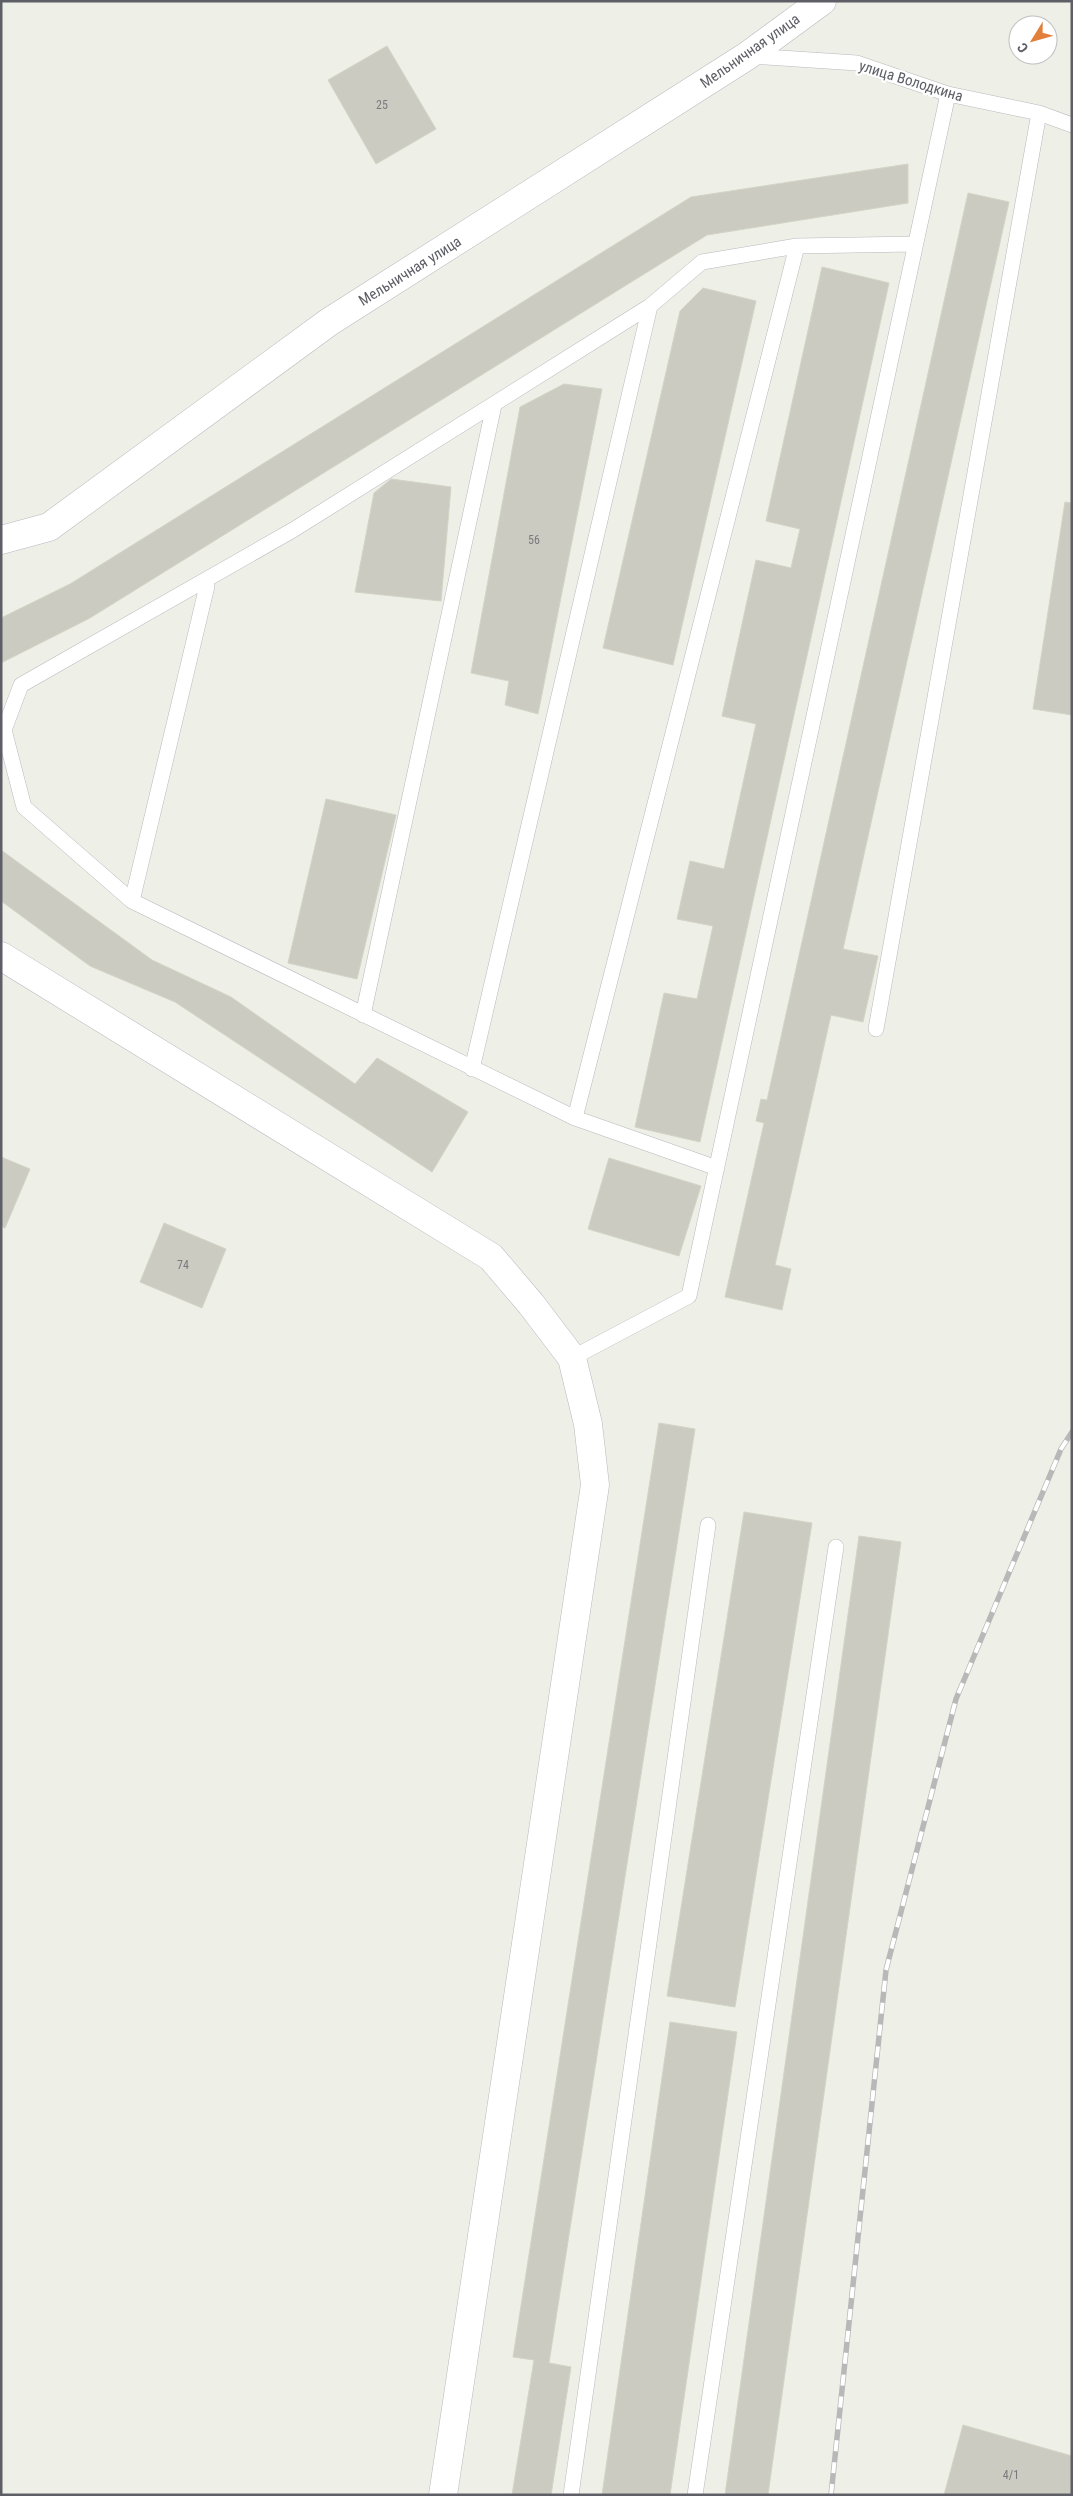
<svg xmlns="http://www.w3.org/2000/svg" width="1073" height="2496" font-family="'Roboto Condensed',sans-serif">
<rect width="100%" height="100%" fill="#eeefe6"/>
<path fill="#cbcbc2" stroke="#d3d4c5" d="M387 46 436 129 376 164 328 80Z
M908 164V203L707 235 90 618 1 663V618L70 584 691 197Z
M968 193 1009 202 843 949 878 956 863 1022 831 1015 775 1265 791 1269 782 1310 725 1297 764 1123 756 1121 761 1099 767 1100Z
M822 267 889 283 700 1142 635 1127 664 993 697 999 713 926 677 919 690 861 724 869 756 724 722 716 756 560 791 568 800 529 766 521Z
M703 288 756 301 673 665 603 648 680 311Z
M564 384 602 389 538 714 505 705 509 681 471 673 520 407Z
M391 479 451 487 441 601 355 592 374 493Z
M1065 502 1072 503V715L1033 709Z
M326 799 396 815 357 979 288 963Z
M1 850 152 960 231 997 355 1084 377 1058 468 1112 432 1172 175 1002 90 966 1 901Z
M1 1157 30 1169 5 1228 1 1226Z
M609 1158 701 1186 679 1256 588 1229Z
M164 1223 226 1249 202 1308 140 1282Z
M659 1423 695 1429 549 2363 571 2367 551 2495H512L534 2360 513 2357Z
M744 1512 812 1523 735 2007 667 1996Z
M859 1536 901 1542 768 2495H725Z
M670 2022 737 2032 670 2495H602Z
M963 2425 1072 2456V2495H944Z"/>
<g fill="none" stroke-linecap="round" stroke-linejoin="round">
<defs>
<path id="lane" d="M749 56 857 63 948 94 1039 113 1072 125
M132 901 207 586
M363 1015 494 405
M876 1029 1039 113
M472 1069 650 306
M575 1118 797 246
M717 1168 575 1118 132 901 24 807 4 730 21 685 293 530 650 306 702 262 797 246 915 244
M572 1358 689 1296 948 94
M571 2495 708 1525
M695 2495 836 1547"/>
<path id="street" d="M1 540 49 527 329 322 747 56 822 1"/>
<path id="secondary" d="M1 956 491 1257 531 1304 572 1358 588 1424 595 1485 443 2495"/>
</defs>
<use href="#lane" stroke="#b8b9bf" stroke-width="16"/>
<use href="#street" stroke="#b8b9bf" stroke-width="29"/>
<use href="#secondary" stroke="#b9bac1" stroke-width="29"/>
<use href="#lane" stroke="#fff" stroke-width="15"/>
<use href="#street" stroke="#fff" stroke-width="28"/>
<use href="#secondary" stroke="#fff" stroke-width="28"/>
<defs>
<path id="rail" d="M831 2495 886 1970 956 1699 1061 1449 1072 1432"/>
</defs>
<use href="#rail" stroke="#b8b8b9" stroke-width="5.5"/>
<use href="#rail" stroke="#fff" stroke-width="4" stroke-dasharray="11" stroke-linecap="butt"/>
</g>
<g text-anchor="middle" stroke-width="4.5" stroke-linejoin="round" paint-order="stroke">
<g font-size="12" fill="#797a7d">
<text x="382" y="109">25</text>
<text x="534" y="544">56</text>
<text x="183" y="1269">74</text>
<text x="1011" y="2479">4/1</text>
</g>
<g font-size="15" fill="#5e5f66" stroke="#fff">
<text transform="translate(750 51) rotate(-35)" y="5">Мельничная улица</text>
<text transform="translate(911 81) rotate(17)" y="5">улица Володкина</text>
<text transform="translate(410 271) rotate(-32)" y="5">Мельничная улица</text>
</g>
</g>
<rect width="1073" height="2496" fill="none" stroke="#5e5f66" stroke-width="5"/>
<g transform="translate(1033 40) rotate(233)"><circle r="24" fill="#ffffff" stroke="#bfbfc2"/>
<path d="M0-4L9 19L0 12L-9 19Z" fill="#e17f3b"/>
<text y="-8" font-size="14" font-weight="bold" text-anchor="middle" fill="#5e5f66">С</text>
</g>
</svg>
